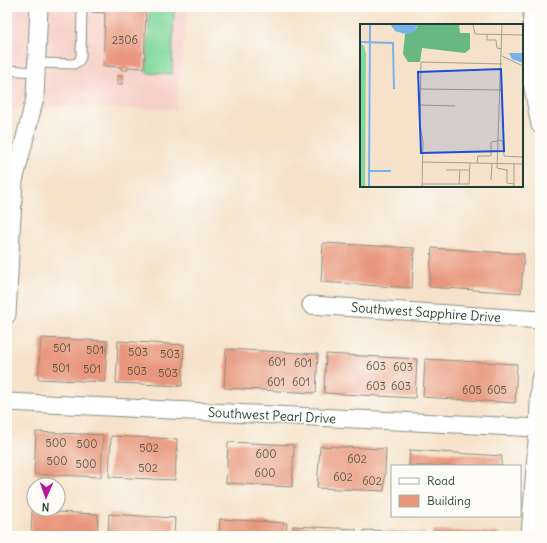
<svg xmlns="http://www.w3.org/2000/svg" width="547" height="543" font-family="Delius,sans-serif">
<rect width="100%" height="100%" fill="#fdfcf7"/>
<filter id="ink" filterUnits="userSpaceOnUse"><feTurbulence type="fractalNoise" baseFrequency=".025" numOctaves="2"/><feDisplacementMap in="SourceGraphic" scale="8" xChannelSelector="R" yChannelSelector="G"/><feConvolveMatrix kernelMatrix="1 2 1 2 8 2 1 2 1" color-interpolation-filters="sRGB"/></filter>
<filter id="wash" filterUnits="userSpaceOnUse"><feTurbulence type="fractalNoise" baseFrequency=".012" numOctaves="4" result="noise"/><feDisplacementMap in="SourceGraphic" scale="16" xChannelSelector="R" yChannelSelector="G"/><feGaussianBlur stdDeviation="0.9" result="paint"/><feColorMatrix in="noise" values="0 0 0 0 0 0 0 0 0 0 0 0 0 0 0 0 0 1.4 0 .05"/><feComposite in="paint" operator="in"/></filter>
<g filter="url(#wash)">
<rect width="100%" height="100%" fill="#f6e2cb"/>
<path fill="#f7d1c9" d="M7 7H188L176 110 59 106 7 110Z"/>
<path fill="#80d89d" stroke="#508a68" d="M152 7H174L172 74 147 73 149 14 152 10Z"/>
<g id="blocks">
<path fill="#e8977b" d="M92 7H146L144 68 128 67V70H121V67L103 66 105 13 92 12Z
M117 76H123L122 84H117Z
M323 243 414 248 412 288 321 282Z
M432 248 524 254 521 293 429 287Z
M41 338 107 341 105 382 38 379Z
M118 341 184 345 182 386 116 383Z
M226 349 318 354 316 393 224 388Z
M326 354 417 359 415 398 324 393Z
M425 359 517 364 515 403 423 397Z
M36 432 103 435 101 477 34 474Z
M111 436 177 439 175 480 109 477Z
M228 442 294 445 292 487 226 483Z
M320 446 386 449 384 491 317 488Z
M410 450 502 456 501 466H409Z
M32 511 98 514 97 536H31Z
M109 514 175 518 174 536H108Z
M220 519 287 523 286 536H219Z
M293 526 356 529 355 536H293Z
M364 530 425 533V536H363Z
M433 530 499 533V536H433Z"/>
</g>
</g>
<g filter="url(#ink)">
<use href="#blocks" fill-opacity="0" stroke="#8a9080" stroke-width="1"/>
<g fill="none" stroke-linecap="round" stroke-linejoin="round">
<defs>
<path id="service" d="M36 63 74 64 79 61 81 57 82 7
M7 70 35 72"/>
<path id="minor" d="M531 77 540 125
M311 305 540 320
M7 315 10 252 14 181 35 98 39 7
M7 402 538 428
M530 536 538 428 540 379"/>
<path id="tertiary" d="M531 77 535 7"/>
</defs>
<use href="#service" stroke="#8a9080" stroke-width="11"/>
<use href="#minor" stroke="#8a9080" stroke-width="19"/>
<use href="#tertiary" stroke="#8a9080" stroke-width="24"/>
<use href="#service" stroke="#fff" stroke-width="9"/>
<use href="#minor" stroke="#fff" stroke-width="17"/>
<use href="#tertiary" stroke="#fff" stroke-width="22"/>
</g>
</g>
<g text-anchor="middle" stroke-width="3" stroke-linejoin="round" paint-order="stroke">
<g font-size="11" fill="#515446">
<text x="125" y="44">2306</text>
<text x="62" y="352">501</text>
<text x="95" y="354">501</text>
<text x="138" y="356">503</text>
<text x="170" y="358">503</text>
<text x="277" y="366">601</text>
<text x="303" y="367">601</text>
<text x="376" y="370">603</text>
<text x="403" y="371">603</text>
<text x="61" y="372">501</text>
<text x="92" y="373">501</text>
<text x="137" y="375">503</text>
<text x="168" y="377">503</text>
<text x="276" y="386">601</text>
<text x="301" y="386">601</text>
<text x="376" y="390">603</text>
<text x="401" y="390">603</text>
<text x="472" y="394">605</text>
<text x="497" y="394">605</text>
<text x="56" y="447">500</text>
<text x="87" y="448">500</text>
<text x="149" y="452">502</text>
<text x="266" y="458">600</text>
<text x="357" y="463">602</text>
<text x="57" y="465">500</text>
<text x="86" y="468">500</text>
<text x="148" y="472">502</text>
<text x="265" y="477">600</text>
<text x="343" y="481">602</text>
<text x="372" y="485">602</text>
</g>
<g font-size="13" fill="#1f3d34" stroke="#fdfcf7">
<text transform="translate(426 312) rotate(4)" y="5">Southwest Sapphire Drive</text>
<text transform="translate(272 415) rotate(3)" y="5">Southwest Pearl Drive</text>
</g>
</g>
<g transform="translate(360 24)">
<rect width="163" height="163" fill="#f6e2cb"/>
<path d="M0 19 4 22 6 30 5 163H0Z" fill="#80d89d"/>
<path d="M58 0H99L100 9H110V25L105 29 62 24 60 38H48L43 30 45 10 56 5Z" fill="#68b884"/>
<path d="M30 0H58L54 8 45 10 35 7ZM149 29H163V39L152 35Z" fill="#79b2e9"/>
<path fill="none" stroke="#79b2e9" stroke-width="2" d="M0 18 33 19 34 65M9 147H31M9 163 10 0"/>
<path fill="none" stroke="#a0a08f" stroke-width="1" d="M113 0 115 10 163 11M142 0 137 144 147 146V159L154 160M127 11V16H136L137 24 142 25M142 32 163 42M60 65 141 66M60 81 95 82M138 116 143 117 144 132 163 133M63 138 163 140M117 139 118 132H131V118L138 117M86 146H110M131 156 132 139M62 160H109L110 139M99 160 100 146M62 163 63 118 60 101 61 38 142 40M154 163V139"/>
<path fill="#1d4ed8" fill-opacity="0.15" stroke="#1d4ed8" stroke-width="2" d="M141 45 144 127 61 129 58 48Z"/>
<rect width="163" height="163" fill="none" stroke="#1f3d34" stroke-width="2"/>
</g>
<rect width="547" height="543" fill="none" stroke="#fdfcf7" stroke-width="24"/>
<rect x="391" y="465" width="130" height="52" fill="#fdfcf7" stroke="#a4b0a9"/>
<rect x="399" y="478" width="20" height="6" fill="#ffffff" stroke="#a4b0a9"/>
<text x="427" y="485" font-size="12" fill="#1f3d34">Road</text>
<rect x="399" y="495" width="20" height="12" fill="#e8977b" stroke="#a4b0a9"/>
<text x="427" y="505" font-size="12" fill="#1f3d34">Building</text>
<g transform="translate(46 497) rotate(182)"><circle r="19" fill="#fdfcf7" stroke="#a4b0a9"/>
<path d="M0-3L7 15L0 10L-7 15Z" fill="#b5179e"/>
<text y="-6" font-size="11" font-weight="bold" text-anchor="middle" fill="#1f3d34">N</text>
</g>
</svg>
